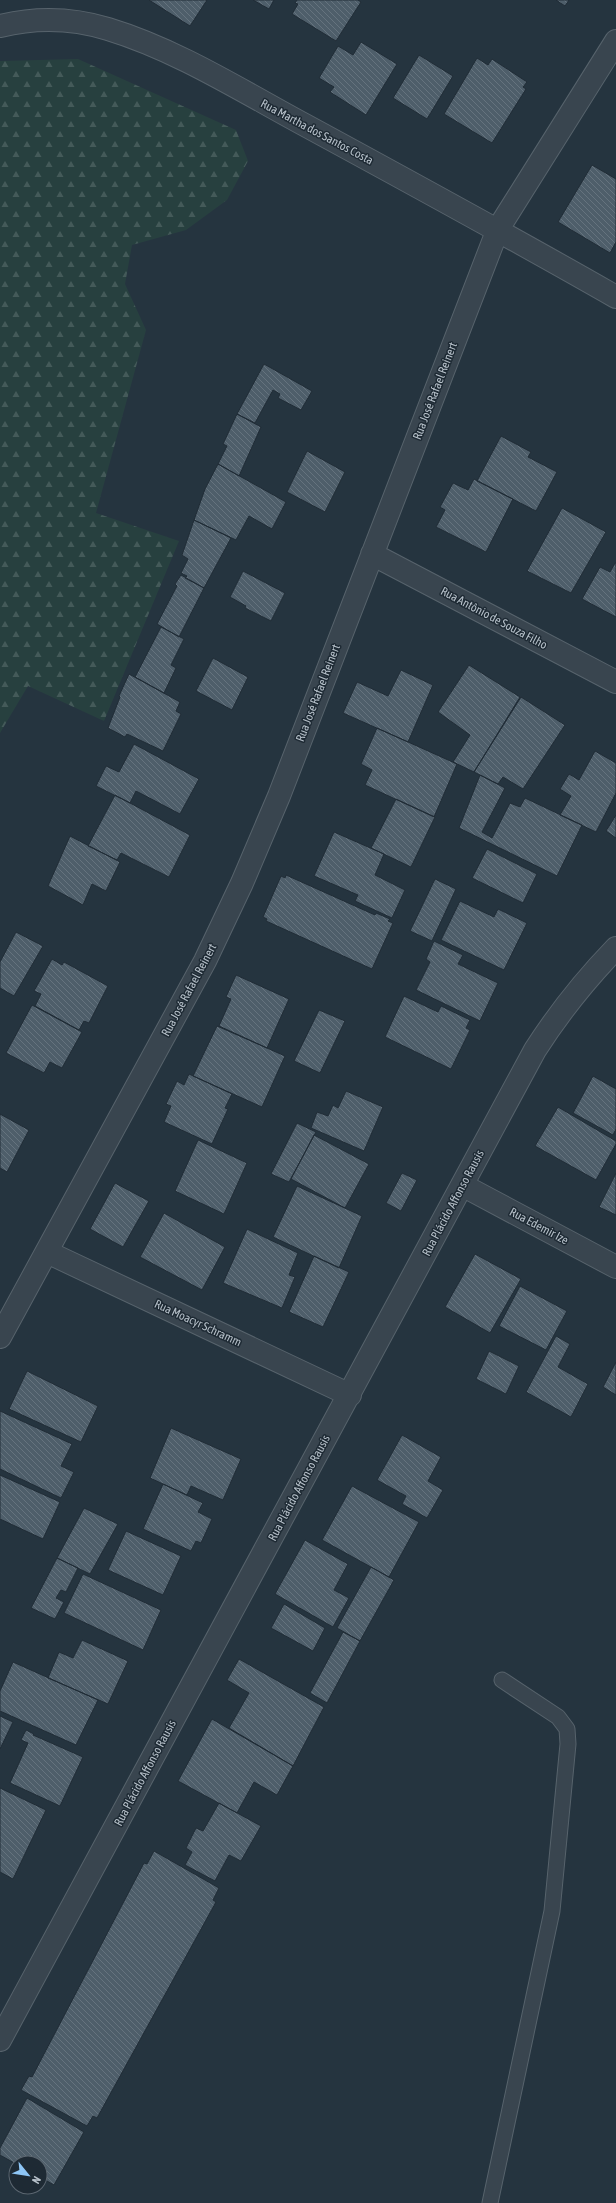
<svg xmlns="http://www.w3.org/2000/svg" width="616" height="2203" font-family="'Asap Condensed',sans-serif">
<defs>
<pattern id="forest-firs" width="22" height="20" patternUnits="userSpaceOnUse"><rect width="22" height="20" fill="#27403f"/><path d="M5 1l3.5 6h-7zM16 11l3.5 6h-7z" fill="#445a59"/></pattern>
<pattern id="building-back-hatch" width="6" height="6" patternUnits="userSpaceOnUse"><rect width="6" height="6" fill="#4e5e6a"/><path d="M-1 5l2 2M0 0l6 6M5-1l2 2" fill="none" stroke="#65737e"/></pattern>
</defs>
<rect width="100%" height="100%" fill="#25343f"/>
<path fill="url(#forest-firs)" d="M78 59 236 130 248 161 227 200 186 230 132 245 125 284 146 330 96 513 179 541 104 721 28 686 0 733V61Z"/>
<path fill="url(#building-back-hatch)" stroke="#202c36" d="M149 0H207L190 26Z
M253 0H274L269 9Z
M297 0H358L361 2 336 41 292 14 298 4 295 3Z
M556 0H569L565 6Z
M361 42 397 64 366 115 330 92 334 87 319 78 338 46 353 55Z
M419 55 453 76 427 119 393 98Z
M477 58 488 65 492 59 527 82 523 87 526 89 492 143 444 114Z
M592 165 616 179V242L610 253 558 222Z
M264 364 312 391 301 410 278 398 280 394 273 390 255 423 237 414Z
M237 414 261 427 239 476 218 464 227 446 223 444Z
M501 436 531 452 528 457 557 472 536 511 477 481Z
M307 451 345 472 325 512 287 492Z
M218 464 286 502 272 529 249 516 236 540 194 520 205 489Z
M474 479 513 499 486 552 436 527 445 510 440 507 453 483 468 490Z
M562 508 606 532 571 593 527 571Z
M194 520 231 538 204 588 185 578 187 576 181 573 188 559 182 555Z
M615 563H616V617L582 599 600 567 610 572Z
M243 571 285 593 271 621 245 608 246 606 230 597Z
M181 575 204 588 179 637 157 624 177 586 175 584Z
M161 627 184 639 171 665 176 668 164 693 135 677Z
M213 658 248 677 232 710 196 691Z
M469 665 520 697 474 772 453 762 470 735 438 712Z
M401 670 433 685 408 742 343 713 357 682 388 696Z
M129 674 180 702 176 711 181 714 163 751 127 734 125 737 108 728 120 697 119 696Z
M521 697 565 725 523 789 503 777 498 784 474 772Z
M377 728 457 764 434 817 365 785 372 770 361 764Z
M134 744 199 779 180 814 136 791 130 803 96 786 106 766 119 772Z
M595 751 616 763V793L596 832 560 815 571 796 560 789 569 774 579 780Z
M480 775 505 788 482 832 492 838 510 803 520 807 525 798 582 825 557 876 459 828Z
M115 795 190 835 169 877 121 853 117 860 88 846Z
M396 799 435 817 411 867 371 848Z
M616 815V838L606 831Z
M334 832 384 854 375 875 405 890 392 918 355 901 358 895 314 876Z
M70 836 120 862 106 891 92 884 83 905 48 886Z
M487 849 537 874 523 903 472 878Z
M286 875 375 915 376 913 390 919 388 921 393 923 372 969 266 921 267 919 263 917 281 876 285 878Z
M435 879 456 889 432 941 410 931Z
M460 901 494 917 498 909 527 923 504 970 441 940Z
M16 932 43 946 14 996 0 988V962Z
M434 941 463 955 458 964 498 983 480 1021 416 990 430 962 426 959Z
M52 959 62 965 64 962 108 986 89 1023 84 1021 79 1030 35 1006 41 994 34 991Z
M236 975 289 999 267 1048 219 1026 231 999 226 997Z
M404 996 438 1012 441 1006 470 1020 466 1028 470 1030 451 1069 385 1037Z
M32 1005 82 1032 62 1068 50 1062 44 1073 6 1053Z
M319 1010 345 1021 320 1073 294 1061Z
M217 1026 285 1056 262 1107 193 1076Z
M189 1074 232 1094 225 1108 228 1109 212 1144 164 1122 171 1106 166 1104 177 1081 184 1085Z
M593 1076 616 1089V1129L613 1135 573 1113Z
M346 1091 383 1107 364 1151 311 1128 317 1112 328 1116 333 1105 338 1108Z
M558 1107 616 1141V1144L596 1180 535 1146Z
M0 1114 29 1130 7 1172 0 1168Z
M297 1123 316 1132 289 1182 271 1174Z
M314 1135 369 1164 345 1208 291 1179Z
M198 1140 247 1163 224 1214 175 1191Z
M402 1173 417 1180 401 1211 386 1203Z
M616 1173V1215L599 1207Z
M115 1183 149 1201 123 1247 90 1229Z
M297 1186 362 1216 339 1268 273 1237Z
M164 1213 225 1247 202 1290 140 1257Z
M247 1229 298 1253 289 1275 295 1277 282 1308 223 1283Z
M475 1254 521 1279 490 1333 445 1307Z
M314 1256 349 1272 323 1327 289 1312Z
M520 1286 567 1311 546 1350 499 1326Z
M556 1336 570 1344 558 1367 588 1384 571 1417 526 1392Z
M489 1351 519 1366 506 1394 476 1379Z
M616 1362V1395L603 1387Z
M27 1371 98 1406 81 1442 9 1409Z
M0 1411 72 1444 61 1466 74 1472 61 1498 0 1469Z
M171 1428 241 1459 223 1500 191 1486 187 1495 150 1478Z
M402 1435 441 1457 428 1481 443 1490 427 1518 402 1504 406 1496 377 1480Z
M0 1475 60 1502 43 1539 0 1519Z
M163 1484 203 1503 198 1512 212 1519 201 1543 196 1541 191 1551 143 1529Z
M352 1486 419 1522 389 1577 322 1540Z
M84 1508 118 1524 90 1574 57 1558Z
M126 1531 181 1556 163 1595 108 1570Z
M305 1540 348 1564 334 1590 349 1598 333 1627 275 1594Z
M57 1558 78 1568 66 1592 61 1590 56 1598 64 1602 55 1619 31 1608Z
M371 1567 394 1580 360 1641 337 1628Z
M83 1574 161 1610 143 1650 64 1613Z
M284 1604 325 1628 313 1651 271 1628Z
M343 1632 360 1641 327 1703 310 1693Z
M82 1640 128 1661 108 1704 48 1678 59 1652 73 1658Z
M239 1659 324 1707 293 1766 229 1728 249 1693 227 1680Z
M13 1662 98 1700 76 1745 0 1711V1691Z
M0 1716 13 1722 0 1749Z
M212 1719 293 1766 277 1795 254 1782 237 1813 178 1781Z
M26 1730 34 1734 33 1735 83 1757 60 1806 10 1783 28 1743 21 1740Z
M0 1788 46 1810 13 1879 0 1872Z
M219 1803 261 1826 241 1861 229 1855 215 1881 185 1865 192 1852 186 1848 196 1828 203 1831Z
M154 1851 219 1888 213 1900 216 1902 97 2118 93 2116 87 2126 21 2090 29 2076 32 2077 144 1863 147 1864Z
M27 2098 84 2132 54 2185 40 2177V2163L16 2164 0 2155V2148Z"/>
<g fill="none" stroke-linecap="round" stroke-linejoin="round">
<defs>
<path id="service" d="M490 2203 552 1911 568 1744 567 1729 558 1717 502 1680"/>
<path id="minor" d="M0 26C37 17 72 18 108 29 177 50 240 90 303 124 408 181 513 238 616 297
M372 554 616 682
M462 1185 616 1267
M47 1252 350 1395
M0 1337 205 961 242 883 279 796 498 229 616 41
M0 2040 535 1050C560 1011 584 981 616 948"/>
</defs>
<use href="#service" stroke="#57636c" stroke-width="17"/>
<use href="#minor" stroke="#57636c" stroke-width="24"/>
<use href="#service" stroke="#39454f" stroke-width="15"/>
<use href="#minor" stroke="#39454f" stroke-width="22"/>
</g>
<g text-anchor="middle" stroke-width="3" stroke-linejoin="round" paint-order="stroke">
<g font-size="12" fill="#b6c0c9" stroke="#1e2a34">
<text transform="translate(317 132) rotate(28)" y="4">Rua Martha dos Santos Costa</text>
<text transform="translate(435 391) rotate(-69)" y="4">Rua José Rafael Reinert</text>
<text transform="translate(494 618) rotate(28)" y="4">Rua Antônio de Souza Filho</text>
<text transform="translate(318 693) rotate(-69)" y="4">Rua José Rafael Reinert</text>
<text transform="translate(189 990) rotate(-62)" y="4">Rua José Rafael Reinert</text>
<text transform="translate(453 1203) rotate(-62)" y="4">Rua Plácido Affonso Rausis</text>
<text transform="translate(539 1226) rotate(28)" y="4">Rua Edemir Ize</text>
<text transform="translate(198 1323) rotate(25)" y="4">Rua Moacyr Schramm</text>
<text transform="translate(299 1488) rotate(-62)" y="4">Rua Plácido Affonso Rausis</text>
<text transform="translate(145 1773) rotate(-62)" y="4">Rua Plácido Affonso Rausis</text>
</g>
</g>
<g transform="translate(28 2175) rotate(120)"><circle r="19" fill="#1e2a34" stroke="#5b6670"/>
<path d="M0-3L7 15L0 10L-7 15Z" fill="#8ec6f6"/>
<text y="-6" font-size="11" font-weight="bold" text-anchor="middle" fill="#b6c0c9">N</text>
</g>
</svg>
